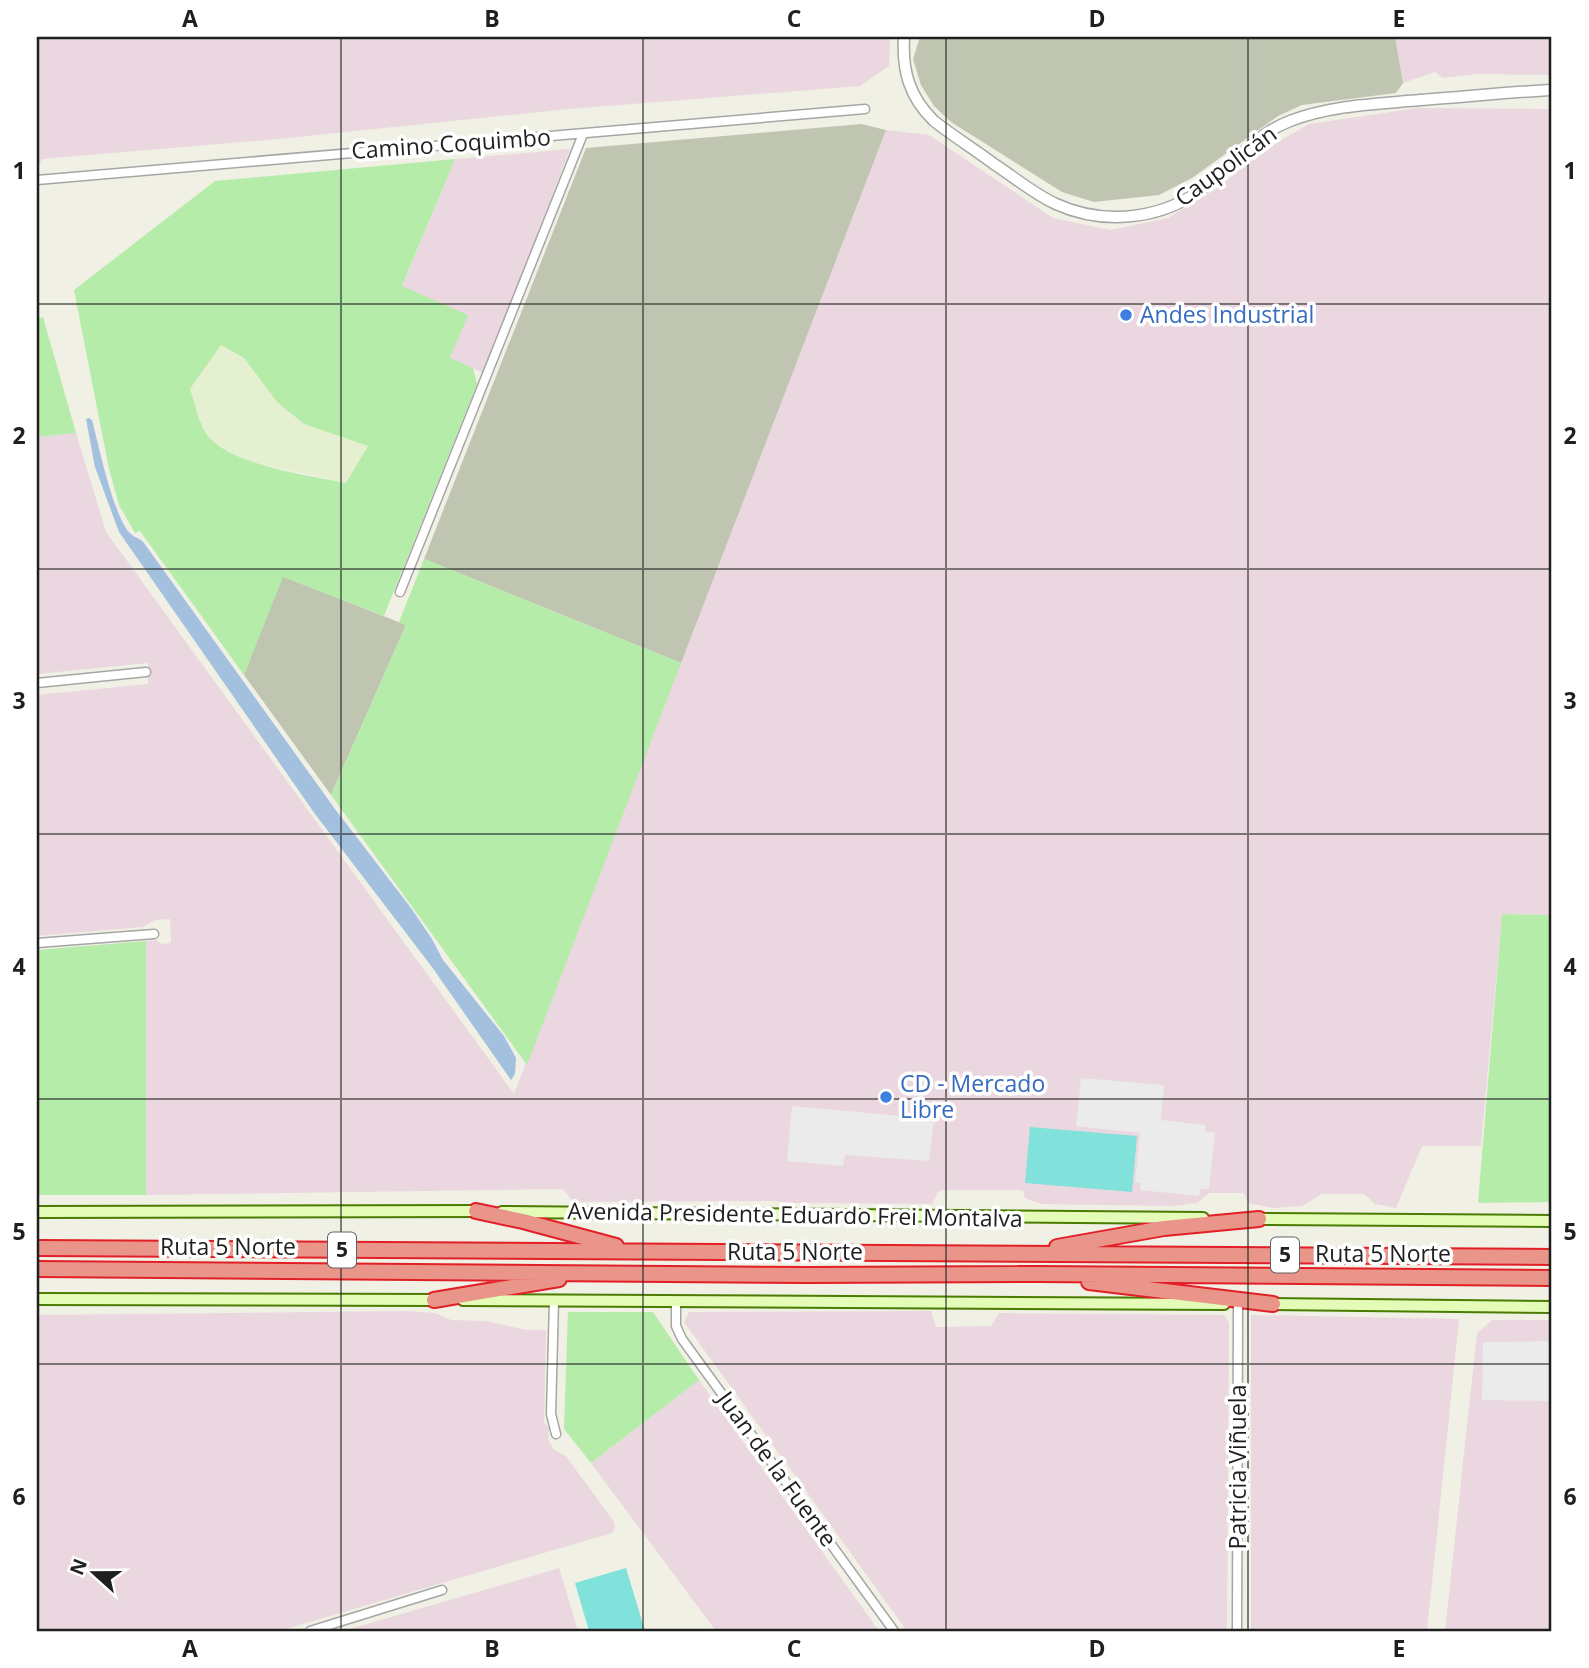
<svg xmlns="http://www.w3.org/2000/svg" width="1589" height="1668" font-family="'Open Sans',sans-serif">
<rect width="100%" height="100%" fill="#f0f0e5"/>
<path fill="#ead7e0" d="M37 37H890L889 66 860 86 569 109 278 139 42 159 41 163 37 164Z
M1395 37H1552V75L1479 74 1443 78 1435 72 1403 83Z
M1418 108 1552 109V915L1502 914 1481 1146H1422L1396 1208 1375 1204 1364 1194H1322L1302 1206 1273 1208 1248 1203 1244 1193H1209L1197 1203 1173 1206 1042 1204 1027 1199 1024 1197V1191L1020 1190H942L938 1192 932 1204 796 1203 771 1201 573 1202 563 1189 146 1195V941L156 940 161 944 171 943 170 919 155 920 143 927 37 936V695L148 684V663L37 674V437L76 433 106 532 514 1094 886 130 929 135 1053 218 1110 230 1168 218 1219 187 1261 152 1309 124Z
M570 149 484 373 449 358 402 287 455 159Z
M408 1311 435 1313 451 1320 485 1321 527 1330H546L544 1422 549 1428 548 1439 554 1450 566 1456 614 1522 615 1528 612 1533 279 1631H37V1315Z
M931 1311 936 1327 991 1326 999 1313 1224 1315 1229 1323 1227 1631H907L684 1322 689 1312Z
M1251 1315 1459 1319 1427 1631H1251Z
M1492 1320H1552V1631H1445L1477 1333Z
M699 1380 879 1631H716L591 1463Z
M559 1568 578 1631H343L512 1582Z"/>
<path fill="#bfc5b0" d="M920 37H1395L1403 83 1396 93 1302 105 1278 116 1192 178 1159 195 1094 202 1062 192 951 122 934 106 921 85 913 59Z
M861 124 886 130 681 663 424 559 586 148Z
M282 576 406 625 331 795 244 675Z"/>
<path fill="#e4f0d0" d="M221 345 244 358 277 402 304 424 368 446 346 483 248 461 213 443 201 423 190 389Z"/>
<path fill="#b6eca9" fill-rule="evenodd" d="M455 159 402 286 468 315 450 358 473 368 477 384 384 616 283 577 244 675 140 531 135 533 119 505 109 469 74 290 215 181ZM221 345 244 358 277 402 304 424 368 446 346 483C310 476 243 466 215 443 200 432 196 406 190 389Z
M43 317 76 433 37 437V319Z
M424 559 681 663 527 1065 331 795 406 625 399 622Z
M1502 914 1552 915V1202L1478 1203Z
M146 941V1195H37V950Z
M568 1312H653L699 1380 591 1463 564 1429Z"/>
<path fill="#80e2da" d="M1030 1127 1137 1136 1132 1192 1025 1183Z
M626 1568 645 1631H589L575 1583Z"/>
<path fill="#ebebeb" d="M1081 1078 1164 1085 1161 1120 1205 1125V1131L1215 1133 1209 1189H1200L1199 1196 1140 1190 1141 1183 1135 1182 1140 1133 1076 1126Z
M792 1106 934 1119 929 1161 845 1155 843 1166 787 1161Z
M1552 1341V1401L1482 1400 1483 1342Z"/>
<path fill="#a4c0df" d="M89 418 92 420C98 442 114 520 131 534 135 538 140 538 144 543L335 809 411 908 432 939 443 960 504 1036 516 1058 515 1074 511 1080 432 967 315 814 119 532 95 467 86 419Z"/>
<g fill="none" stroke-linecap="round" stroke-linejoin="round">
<defs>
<path id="minor" d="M37 180 865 109
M400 592 583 134
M37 683 146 672
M37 943 154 934
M554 1300 551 1414 556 1434
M676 1301V1326L682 1339 894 1631
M310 1631 442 1590
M1237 1631 1238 1304"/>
<path id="tertiary" d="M904 37C902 70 909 97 934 121 953 136 974 149 994 164 1014 177 1034 194 1056 204 1102 225 1157 220 1198 192 1229 170 1253 135 1290 121 1331 105 1377 104 1420 100 1464 97 1508 92 1552 90"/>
<path id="secondary" d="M37 1212 482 1211
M502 1212 1203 1218
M1254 1219 1552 1221
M37 1299 440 1300
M463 1300 1224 1304
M1268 1304 1552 1307"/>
<path id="motorway" d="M476 1211 523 1221 616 1246
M1057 1247 1164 1228 1259 1219
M37 1248 1552 1257
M37 1269 810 1275 1039 1274 1552 1278
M1089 1282 1273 1304
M434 1300 559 1279"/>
</defs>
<use href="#minor" stroke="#a6a6a6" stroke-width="11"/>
<use href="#tertiary" stroke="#a6a6a6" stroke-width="13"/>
<use href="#secondary" stroke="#497c01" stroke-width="14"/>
<use href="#motorway" stroke="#e21f27" stroke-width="18"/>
<use href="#minor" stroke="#fff" stroke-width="8"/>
<use href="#tertiary" stroke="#fff" stroke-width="10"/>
<use href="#secondary" stroke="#e4fcb8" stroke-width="10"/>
<use href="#motorway" stroke="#ea958a" stroke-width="14"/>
</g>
<path fill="none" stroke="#1f1f1f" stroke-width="2" stroke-opacity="0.55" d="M341 37V1631M643 37V1631M946 37V1631M1248 37V1631M37 304H1552M37 569H1552M37 834H1552M37 1099H1552M37 1364H1552"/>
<g fill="#3f7fe0" stroke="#fff" stroke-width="2.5">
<circle cx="1126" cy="315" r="7"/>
<circle cx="886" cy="1097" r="7"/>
</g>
<g text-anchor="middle" stroke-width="7" stroke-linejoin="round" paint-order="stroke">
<g fill="#fff" stroke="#626262" stroke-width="2">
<rect x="328" y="1232.5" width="28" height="35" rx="5"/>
<rect x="1271" y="1237.5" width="28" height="35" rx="5"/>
</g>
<g font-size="21" font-weight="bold" fill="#1f1f1f">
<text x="342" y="1257">5</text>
<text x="1285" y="1262">5</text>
</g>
<g font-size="23" fill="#1f1f1f" stroke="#fff">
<text transform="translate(451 144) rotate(-4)" y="8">Camino Coquimbo</text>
<text transform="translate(1226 166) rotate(-36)" y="8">Caupolicán</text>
<text transform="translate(795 1215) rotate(1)" y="8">Avenida Presidente Eduardo Frei Montalva</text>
<text x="228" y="1255">Ruta 5 Norte</text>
<text x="795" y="1260">Ruta 5 Norte</text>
<text x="1383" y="1262">Ruta 5 Norte</text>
<text transform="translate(1238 1467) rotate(-90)" y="8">Patricia Viñuela</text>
<text transform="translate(777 1469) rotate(54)" y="8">Juan de la Fuente</text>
</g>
<g font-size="23" fill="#366cbe" stroke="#fff" text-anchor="start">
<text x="1140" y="323">Andes Industrial</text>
<text x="900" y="1092">CD - Mercado<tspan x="900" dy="26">Libre</tspan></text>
</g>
</g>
<rect width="1589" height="1668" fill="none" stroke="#ffffff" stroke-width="77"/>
<g transform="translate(94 1573) rotate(291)" stroke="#ffffff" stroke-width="5" paint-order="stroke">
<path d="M0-5L12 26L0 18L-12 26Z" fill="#1f1f1f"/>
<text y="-10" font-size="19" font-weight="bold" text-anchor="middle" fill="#1f1f1f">N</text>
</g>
<rect x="38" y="38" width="1512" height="1592" fill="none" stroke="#1f1f1f" stroke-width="2.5"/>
<g font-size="23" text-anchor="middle" font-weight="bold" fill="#1f1f1f">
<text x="190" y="27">A</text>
<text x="492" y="27">B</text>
<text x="794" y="27">C</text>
<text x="1097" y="27">D</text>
<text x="1399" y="27">E</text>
<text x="19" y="179">1</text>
<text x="1570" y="179">1</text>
<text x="19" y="444">2</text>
<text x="1570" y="444">2</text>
<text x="19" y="709">3</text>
<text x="1570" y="709">3</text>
<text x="19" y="975">4</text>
<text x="1570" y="975">4</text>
<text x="19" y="1240">5</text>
<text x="1570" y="1240">5</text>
<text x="19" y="1505">6</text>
<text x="1570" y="1505">6</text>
<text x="190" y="1657">A</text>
<text x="492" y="1657">B</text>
<text x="794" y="1657">C</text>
<text x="1097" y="1657">D</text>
<text x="1399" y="1657">E</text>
</g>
</svg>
